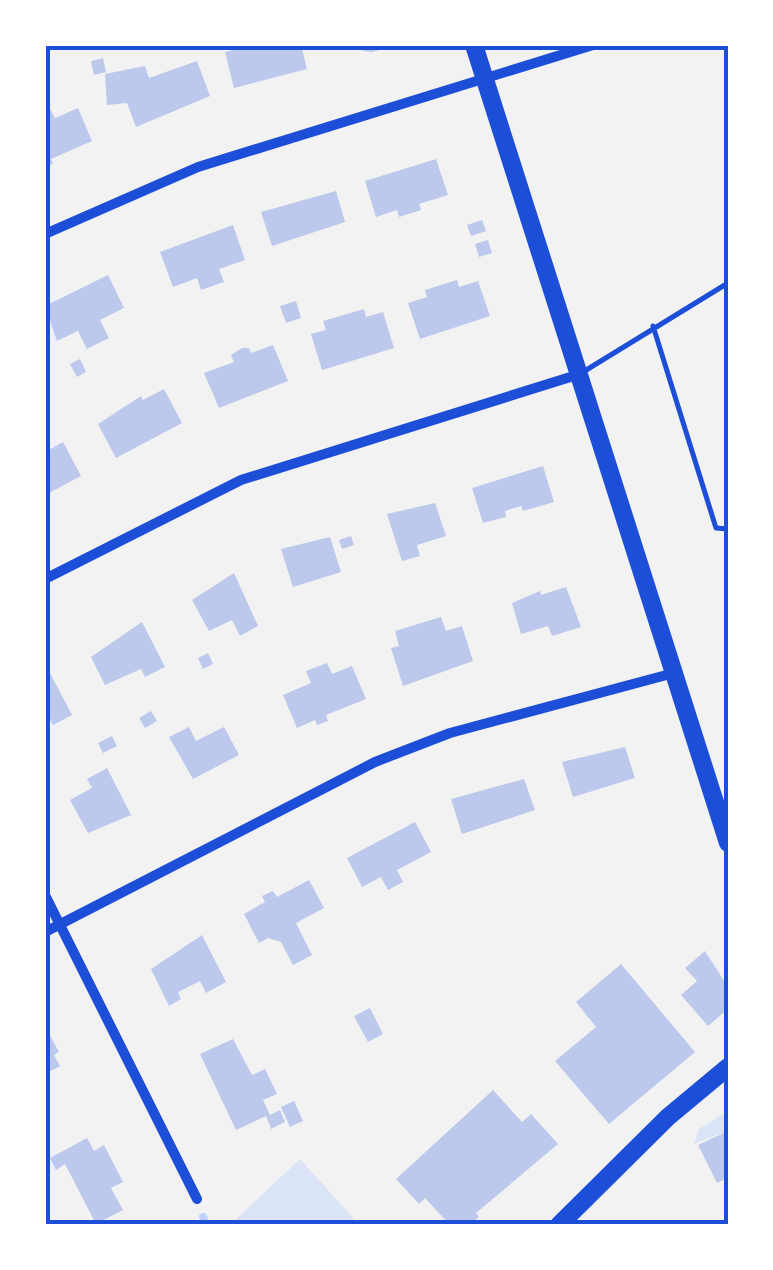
<svg xmlns="http://www.w3.org/2000/svg" width="773" height="1270" font-family="'Roboto Serif',serif">
<rect width="100%" height="100%" fill="#f2f2f2"/>
<path fill="#dbe4f7" d="M728 1111V1131L694 1144 699 1129Z
M300 1159 354 1219 348 1225H230Z"/>
<g fill="none" stroke-linecap="round" stroke-linejoin="round">
<path stroke="#bfd3fe" stroke-width="8" d="M203 1217 207 1225"/>
</g>
<path fill="#bdc9ec" d="M252 45H301L307 69 234 88 225 52Z
M361 45H393V46L372 52 363 51Z
M103 58 106 72 94 75 91 61Z
M197 61 210 96 136 127 127 103 107 105 105 74 145 66 149 78Z
M48 105 55 118 78 108 92 141 51 159 53 164 45 167Z
M436 159 448 195 419 204 421 210 399 217 397 210 376 217 365 181Z
M336 191 345 222 272 246 261 212Z
M482 220 486 231 471 236 467 225Z
M233 225 245 260 219 269 224 282 201 290 197 278 173 287 160 252Z
M488 240 492 253 479 257 475 244Z
M108 275 124 308 100 320 109 338 87 349 78 331 57 341 45 306Z
M457 280 459 287 478 281 490 316 420 339 408 303 427 297 425 290Z
M296 301 301 318 286 323 280 306Z
M364 309 366 317 383 312 394 348 322 370 311 334 326 330 323 321Z
M273 345 288 381 219 408 204 373 234 362 231 355 242 348H249L251 353Z
M80 359 86 372 77 377 70 364Z
M164 389 182 423 116 458 98 424 141 396 143 400Z
M63 442 81 476 45 495V452Z
M543 466 554 502 523 511 521 506 505 511 506 517 483 523 472 488Z
M435 503 446 536 417 545 420 556 402 561 387 514Z
M351 536 354 545 342 549 339 540Z
M330 537 341 572 293 587 281 549Z
M234 573 258 626 240 636 232 620 209 631 192 600Z
M566 587 581 627 552 636 548 626 521 634 512 603 540 591 541 595Z
M441 617 446 631 462 626 473 661 403 686 391 648 399 646 395 631Z
M142 622 165 667 145 677 141 669 105 685 91 657Z
M208 653 213 664 203 669 198 658Z
M327 663 332 674 352 666 366 699 326 715 328 721 317 725 315 720 297 728 283 695 311 683 306 671Z
M49 671 72 715 53 725 48 716 45 717V673Z
M151 711 157 721 145 728 139 718Z
M189 727 196 741 224 727 239 755 193 779 169 737Z
M112 736 117 746 103 753 98 743Z
M625 747 635 778 573 797 562 762Z
M107 768 131 815 88 833 70 800 92 788 87 779Z
M524 779 535 810 462 834 451 799Z
M415 822 431 852 397 870 403 882 388 890 381 877 362 887 347 858Z
M309 880 324 908 296 923 312 955 293 965 281 942 268 938 259 943 244 914 265 902 262 896 273 891 277 897Z
M202 935 226 982 206 993 200 981 178 992 181 999 169 1006 151 969Z
M705 951 728 987V1009L708 1026 681 995 697 981 685 968Z
M621 964 695 1052 609 1124 555 1061 596 1027 576 1002Z
M370 1008 383 1034 368 1042 354 1016Z
M45 1026 59 1052 54 1055 60 1066 45 1074Z
M233 1039 252 1075 265 1069 277 1094 263 1100 270 1115 280 1110 285 1122 271 1129 266 1116 236 1130 200 1054Z
M493 1090 522 1122 531 1114 558 1144 476 1213 479 1217 469 1225H450L425 1198 419 1204 396 1179Z
M294 1101 303 1121 290 1127 281 1107Z
M728 1131V1178L717 1183 698 1145Z
M87 1138 94 1151 104 1145 123 1182 111 1188 123 1210 96 1224 65 1164 56 1170 50 1158Z"/>
<g fill="none" stroke-linecap="round" stroke-linejoin="round">
<path stroke="#1d4ed8" stroke-width="5" d="M653 326 716 528 728 529
M583 372 728 283"/>
<path stroke="#1d4ed8" stroke-width="10" d="M45 234 198 167 593 45
M45 579 241 480 580 374
M45 895 197 1199
M45 932 375 762 450 733 674 673"/>
<path stroke="#1d4ed8" stroke-width="18" d="M474 45 728 843
M559 1225 668 1117 728 1067"/>
</g>
<rect width="773" height="1270" fill="none" stroke="#ffffff" stroke-width="95"/>
<rect x="48" y="48" width="678" height="1174" fill="none" stroke="#1d4ed8" stroke-width="4"/>
</svg>
